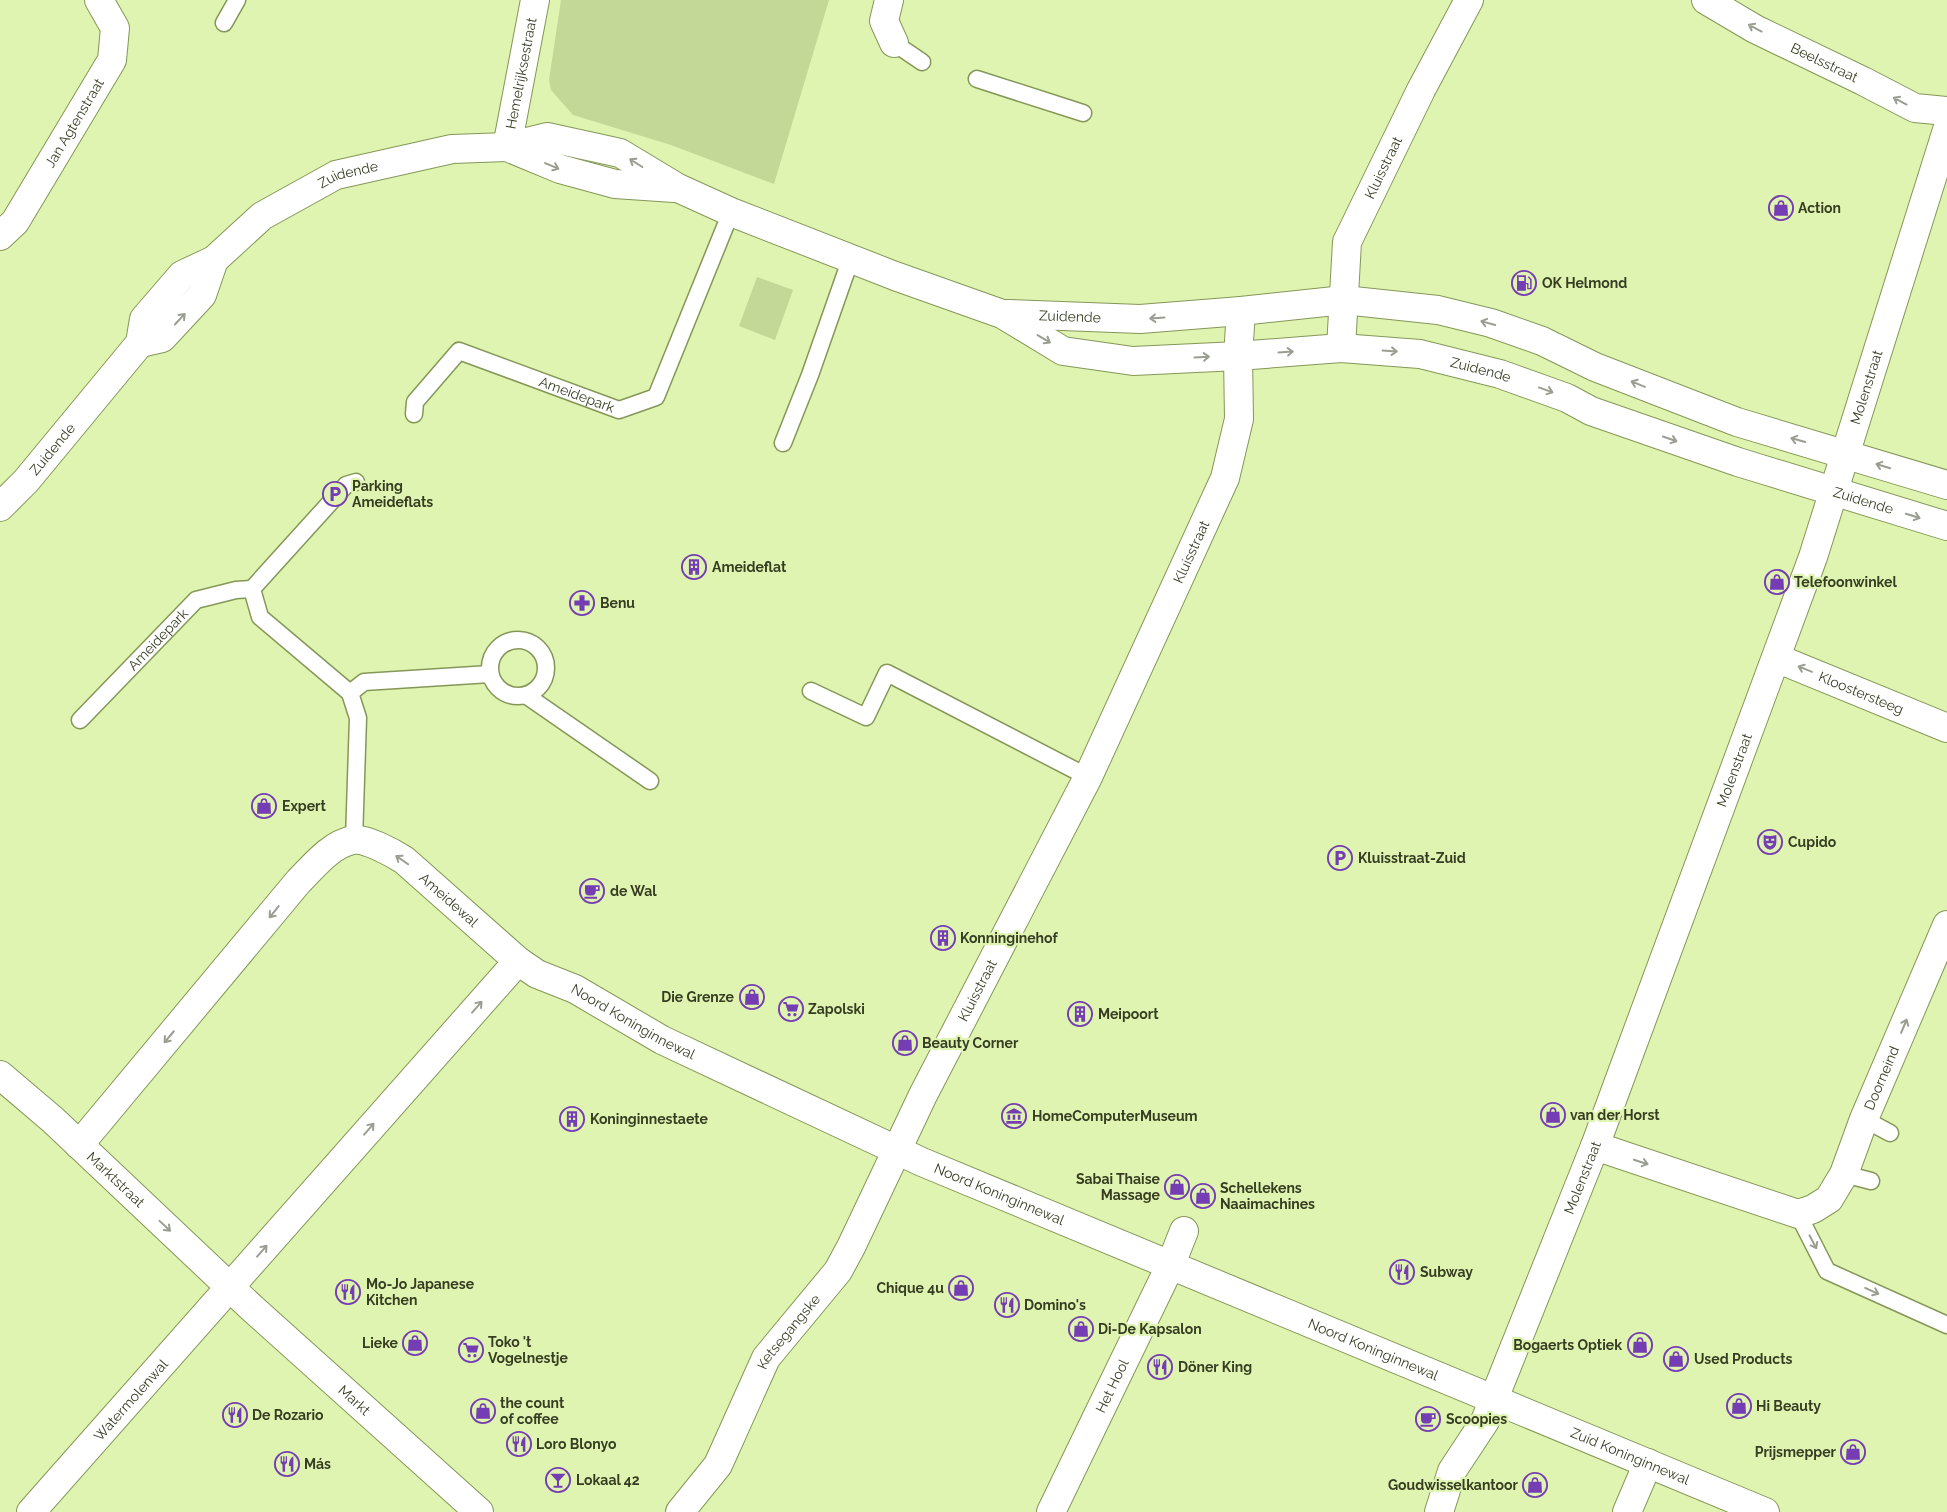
<svg xmlns="http://www.w3.org/2000/svg" width="1947" height="1512" font-family="Raleway,sans-serif">
<rect width="100%" height="100%" fill="#dff4b0"/>
<path fill="#c3d796" d="M561 0H829L774 184 671 145 573 115 551 90 549 80Z
M757 277 793 290 775 340 739 326Z"/>
<g fill="none" stroke-linecap="round" stroke-linejoin="round">
<defs>
<g id="lane">
<path d="M224 23 237 0"/>
<path d="M894 43 922 62"/>
<path d="M977 79 1083 113"/>
<path id="s1" d="M414 414 415 402 459 351 619 410 656 397 731 212"/>
<path d="M783 443 810 375 851 258"/>
<path d="M252 589 346 485 356 482"/>
<circle cx="518" cy="668" r="28"/>
<path d="M811 691 866 717 887 673 1088 777"/>
<path d="M350 693 364 682 490 674"/>
<path d="M527 696 650 781"/>
<path id="s2" d="M80 720 196 600 236 590 252 589 260 617 350 693 358 718 354 840"/>
<path d="M1864 1119 1890 1133"/>
<path d="M1844 1174 1871 1181"/>
<path d="M1798 1214 1827 1271 1947 1325"/>
</g>
<g id="street">
<path d="M889 0 884 21 894 43"/>
<path id="s3" d="M1706 0 1755 29 1863 81 1915 108 1947 111"/>
<path id="s4" d="M507 147 535 0"/>
<path id="s5" d="M0 236 15 222 112 60 115 28 99 0"/>
<path id="s6" d="M1341 348 1347 242 1421 90 1469 0"/>
<path id="s7" d="M1776 658 1947 728"/>
<path id="s8" d="M0 1075 53 1120 253 1309 479 1512"/>
<path id="s9" d="M79 1145 298 882C313 867 331 844 353 840 366 838 393 853 404 860L518 961 537 974 575 989 662 1040 922 1162 1765 1512"/>
<path id="s10" d="M1595 1146 1798 1214 1813 1209 1829 1199 1844 1174 1864 1119 1947 925"/>
<path id="s11" d="M31 1512C194 1330 355 1145 518 961"/>
<path id="s12" d="M680 1512 718 1465 766 1358 838 1271 851 1247 923 1095 1088 777 1225 478 1239 419 1238 356 1241 311"/>
<path id="s13" d="M1051 1512 1171 1264 1184 1231"/>
<path id="s14" d="M1439 1512 1452 1471 1485 1421 1595 1146 1813 557 1947 130"/>
<path d="M1627 1512 1648 1463"/>
</g>
<g id="secondary">
<path d="M507 147 560 169 615 184 674 188"/>
<path id="s15" d="M1008 314 1140 319 1241 311 1344 300 1438 310 1491 323 1542 341 1595 367 1737 422 1947 485"/>
<path d="M140 343 162 338 202 295 214 260"/>
<path id="s16" d="M0 507 26 481 140 343 144 319 182 275 214 260 262 216 336 175 452 149 507 147 547 137 620 153 678 188 731 212 895 276 1002 314 1063 351 1133 361 1238 356 1341 348 1420 354 1500 374 1567 398 1591 411 1738 462 1947 526"/>
</g>
</defs>
<use href="#lane" stroke="#859758" stroke-width="19"/>
<use href="#street" stroke="#859758" stroke-width="30"/>
<use href="#secondary" stroke="#859758" stroke-width="30"/>
<use href="#lane" stroke="#fff" stroke-width="16"/>
<use href="#street" stroke="#fff" stroke-width="28"/>
<use href="#secondary" stroke="#fff" stroke-width="28"/>
</g>
<defs><path id="oneway-shaft" d="M-6 0H5M1.5-3L5.5 0L1.5 3" fill="none" stroke-width="1.6" stroke-linecap="round" stroke-linejoin="round" transform="scale(1.25)"/></defs>
<g stroke="#9a9e91">
<use href="#oneway-shaft" transform="translate(1755 28) rotate(-152)"/>
<use href="#oneway-shaft" transform="translate(1900 101) rotate(-152)"/>
<use href="#oneway-shaft" transform="translate(636 163) rotate(-148)"/>
<use href="#oneway-shaft" transform="translate(552 166) rotate(23)"/>
<use href="#oneway-shaft" transform="translate(1157 318) rotate(176)"/>
<use href="#oneway-shaft" transform="translate(180 319) rotate(-47)"/>
<use href="#oneway-shaft" transform="translate(1488 323) rotate(-165)"/>
<use href="#oneway-shaft" transform="translate(1044 339) rotate(31)"/>
<use href="#oneway-shaft" transform="translate(1390 351) rotate(4)"/>
<use href="#oneway-shaft" transform="translate(1286 352) rotate(-4)"/>
<use href="#oneway-shaft" transform="translate(1202 357) rotate(-3)"/>
<use href="#oneway-shaft" transform="translate(1638 384) rotate(-158)"/>
<use href="#oneway-shaft" transform="translate(1546 390) rotate(20)"/>
<use href="#oneway-shaft" transform="translate(1670 439) rotate(19)"/>
<use href="#oneway-shaft" transform="translate(1798 440) rotate(-164)"/>
<use href="#oneway-shaft" transform="translate(1883 466) rotate(-163)"/>
<use href="#oneway-shaft" transform="translate(1913 516) rotate(17)"/>
<use href="#oneway-shaft" transform="translate(1805 669) rotate(-158)"/>
<use href="#oneway-shaft" transform="translate(402 860) rotate(-145)"/>
<use href="#oneway-shaft" transform="translate(274 912) rotate(129)"/>
<use href="#oneway-shaft" transform="translate(477 1007) rotate(-49)"/>
<use href="#oneway-shaft" transform="translate(1904 1026) rotate(-67)"/>
<use href="#oneway-shaft" transform="translate(169 1037) rotate(130)"/>
<use href="#oneway-shaft" transform="translate(369 1129) rotate(-49)"/>
<use href="#oneway-shaft" transform="translate(1641 1162) rotate(18)"/>
<use href="#oneway-shaft" transform="translate(165 1226) rotate(43)"/>
<use href="#oneway-shaft" transform="translate(1813 1242) rotate(62)"/>
<use href="#oneway-shaft" transform="translate(262 1251) rotate(-49)"/>
<use href="#oneway-shaft" transform="translate(1872 1291) rotate(24)"/>
</g>
<defs>
<symbol id="shop-ring" viewBox="-11 -11 22 22"><circle r="9.5" fill="#dff4b0" stroke="#753db3" stroke-width="1.5"/><path d="M-5-2.5h2.3a2.7 3.5 0 0 1 5.4 0H5L5.5 6h-11ZM-1.5-2.5h3a1.5 2.3 0 0 0-3 0Z" fill="#753db3"/></symbol>
<symbol id="fuel-ring" viewBox="-11 -11 22 22"><circle r="9.5" fill="#dff4b0" stroke="#753db3" stroke-width="1.5"/><path d="M-5.5-6h7V0h2V4h1.3V-2.5L3-4.5l.8-.8L6-3V5H2.5V1h-1V6h-7ZM-4.2-4.7v3.2H.2V-4.7Z" fill="#753db3"/></symbol>
<symbol id="parking-ring" viewBox="-11 -11 22 22"><circle r="9.5" fill="#dff4b0" stroke="#753db3" stroke-width="1.5"/><path d="M-3.5-5.5H1a3.5 3.5 0 0 1 0 7H-1V5.5H-3.5ZM-1-3.4V-.6H.8a1.4 1.4 0 0 0 0-2.8Z" fill="#753db3"/></symbol>
<symbol id="building-ring" viewBox="-11 -11 22 22"><circle r="9.5" fill="#dff4b0" stroke="#753db3" stroke-width="1.5"/><path d="M-4-6H4V6H1V3H-1V6H-4ZM-2.5-4.3h1.7v1.8h-1.7ZM.8-4.3h1.7v1.8H.8ZM-2.5-1h1.7V.8h-1.7ZM.8-1h1.7V.8H.8Z" fill="#753db3"/></symbol>
<symbol id="pharmacy-ring" viewBox="-11 -11 22 22"><circle r="9.5" fill="#dff4b0" stroke="#753db3" stroke-width="1.5"/><path d="M-2-6h4v4h4v4h-4v4h-4v-4h-4v-4h4Z" fill="#753db3"/></symbol>
<symbol id="theatre-ring" viewBox="-11 -11 22 22"><circle r="9.5" fill="#dff4b0" stroke="#753db3" stroke-width="1.5"/><path d="M-5-5.5Q0-4 5-5.5V0Q5 5 0 6Q-5 5-5 0ZM-3.3-2.5H-1v1.5H-3.3ZM1-2.5H3.3v1.5H1ZM-2.8 1Q0 5.5 2.8 1Z" fill="#753db3"/></symbol>
<symbol id="cafe-ring" viewBox="-11 -11 22 22"><circle r="9.5" fill="#dff4b0" stroke="#753db3" stroke-width="1.5"/><path d="M-5.5-4.5H6V0H3Q3 3.5 0 3.5H-2.5Q-5.5 3.5-5.5 0ZM3-3.2v2h1.7v-2ZM-6 4.5H4V6H-6Z" fill="#753db3"/></symbol>
<symbol id="supermarket-ring" viewBox="-11 -11 22 22"><circle r="9.5" fill="#dff4b0" stroke="#753db3" stroke-width="1.5"/><path d="M-6-5.5h2.5l.6 2H6L4.5 2H-2.5L-4.4-4H-6ZM-1.5 3.2a1.3 1.3 0 1 0 .1 0ZM3 3.2a1.3 1.3 0 1 0 .1 0Z" fill="#753db3"/></symbol>
<symbol id="museum-ring" viewBox="-11 -11 22 22"><circle r="9.5" fill="#dff4b0" stroke="#753db3" stroke-width="1.5"/><path d="M0-6L6-3V-2H-6V-3ZM-5-1h2V3h-2ZM-1-1h2V3h-2ZM3-1h2V3H3ZM-6 4H6V6H-6Z" fill="#753db3"/></symbol>
<symbol id="restaurant-ring" viewBox="-11 -11 22 22"><circle r="9.5" fill="#dff4b0" stroke="#753db3" stroke-width="1.5"/><path d="M-5-6h1v4h1v-4h1v4h1v-4h1v5L-1.5 .5V6h-2V.5L-5-1ZM5-6V6H3V1.5H1.5Q1.5-4 5-6Z" fill="#753db3"/></symbol>
<symbol id="bar-ring" viewBox="-11 -11 22 22"><circle r="9.5" fill="#dff4b0" stroke="#753db3" stroke-width="1.5"/><path d="M-6-5H6L.8 .8V4.5H3.5V6h-7V4.5H-.8V.8Z" fill="#753db3"/></symbol>
</defs>
<g fill-rule="evenodd">
<use href="#shop-ring" x="1767" y="194" width="28" height="28"/>
<use href="#fuel-ring" x="1510" y="269" width="28" height="28"/>
<use href="#parking-ring" x="321" y="480" width="28" height="28"/>
<use href="#building-ring" x="680" y="553" width="28" height="28"/>
<use href="#shop-ring" x="1763" y="568" width="28" height="28"/>
<use href="#pharmacy-ring" x="568" y="589" width="28" height="28"/>
<use href="#shop-ring" x="250" y="792" width="28" height="28"/>
<use href="#theatre-ring" x="1756" y="828" width="28" height="28"/>
<use href="#parking-ring" x="1326" y="844" width="28" height="28"/>
<use href="#cafe-ring" x="578" y="877" width="28" height="28"/>
<use href="#building-ring" x="929" y="924" width="28" height="28"/>
<use href="#shop-ring" x="738" y="983" width="28" height="28"/>
<use href="#supermarket-ring" x="777" y="995" width="28" height="28"/>
<use href="#building-ring" x="1066" y="1000" width="28" height="28"/>
<use href="#shop-ring" x="891" y="1029" width="28" height="28"/>
<use href="#shop-ring" x="1539" y="1101" width="28" height="28"/>
<use href="#museum-ring" x="1000" y="1102" width="28" height="28"/>
<use href="#building-ring" x="558" y="1105" width="28" height="28"/>
<use href="#shop-ring" x="1163" y="1173" width="28" height="28"/>
<use href="#shop-ring" x="1189" y="1182" width="28" height="28"/>
<use href="#restaurant-ring" x="1388" y="1258" width="28" height="28"/>
<use href="#shop-ring" x="947" y="1274" width="28" height="28"/>
<use href="#restaurant-ring" x="334" y="1278" width="28" height="28"/>
<use href="#restaurant-ring" x="993" y="1291" width="28" height="28"/>
<use href="#shop-ring" x="1067" y="1315" width="28" height="28"/>
<use href="#shop-ring" x="401" y="1329" width="28" height="28"/>
<use href="#shop-ring" x="1626" y="1331" width="28" height="28"/>
<use href="#supermarket-ring" x="457" y="1336" width="28" height="28"/>
<use href="#shop-ring" x="1662" y="1345" width="28" height="28"/>
<use href="#restaurant-ring" x="1146" y="1353" width="28" height="28"/>
<use href="#shop-ring" x="1725" y="1392" width="28" height="28"/>
<use href="#shop-ring" x="469" y="1397" width="28" height="28"/>
<use href="#restaurant-ring" x="221" y="1401" width="28" height="28"/>
<use href="#cafe-ring" x="1414" y="1405" width="28" height="28"/>
<use href="#restaurant-ring" x="505" y="1430" width="28" height="28"/>
<use href="#shop-ring" x="1839" y="1438" width="28" height="28"/>
<use href="#restaurant-ring" x="273" y="1450" width="28" height="28"/>
<use href="#bar-ring" x="544" y="1466" width="28" height="28"/>
<use href="#shop-ring" x="1521" y="1471" width="28" height="28"/>
</g>
<g text-anchor="middle" stroke-width="4.5" stroke-linejoin="round" paint-order="stroke">
<g font-size="14" fill="#363d23" stroke="#dff4b0">
<text dy="5" stroke="none"><textPath href="#s3" startOffset="134">Beelsstraat</textPath></text>
<text dy="5" stroke="none"><textPath href="#s4" startOffset="75">Hemelrijksestraat</textPath></text>
<text dy="5" stroke="none"><textPath href="#s5" startOffset="136">Jan Agtenstraat</textPath></text>
<text dy="5" stroke="none"><textPath href="#s6" startOffset="189">Kluisstraat</textPath></text>
<text dy="5" stroke="none"><textPath href="#s16" startOffset="495">Zuidende</textPath></text>
<text dy="5" stroke="none"><textPath href="#s15" startOffset="62">Zuidende</textPath></text>
<text dy="5" stroke="none"><textPath href="#s16" startOffset="1681">Zuidende</textPath></text>
<text dy="5" stroke="none"><textPath href="#s14" startOffset="1205">Molenstraat</textPath></text>
<text dy="5" stroke="none"><textPath href="#s1" startOffset="205">Ameidepark</textPath></text>
<text dy="5" stroke="none"><textPath href="#s16" startOffset="78">Zuidende</textPath></text>
<text dy="5" stroke="none"><textPath href="#s16" startOffset="2086">Zuidende</textPath></text>
<text dy="5" stroke="none"><textPath href="#s12" startOffset="1092">Kluisstraat</textPath></text>
<text dy="5" stroke="none"><textPath href="#s2" startOffset="112">Ameidepark</textPath></text>
<text dy="5" stroke="none"><textPath href="#s7" startOffset="92">Kloostersteeg</textPath></text>
<text dy="5" stroke="none"><textPath href="#s14" startOffset="800">Molenstraat</textPath></text>
<text dy="5" stroke="none"><textPath href="#s9" startOffset="528">Ameidewal</textPath></text>
<text dy="5" stroke="none"><textPath href="#s12" startOffset="604">Kluisstraat</textPath></text>
<text dy="5" stroke="none"><textPath href="#s9" startOffset="751">Noord Koninginnewal</textPath></text>
<text dy="5" stroke="none"><textPath href="#s10" startOffset="381">Doorneind</textPath></text>
<text dy="5" stroke="none"><textPath href="#s14" startOffset="365">Molenstraat</textPath></text>
<text dy="5" stroke="none"><textPath href="#s8" startOffset="156">Marktstraat</textPath></text>
<text dy="5" stroke="none"><textPath href="#s9" startOffset="1156">Noord Koninginnewal</textPath></text>
<text dy="5" stroke="none"><textPath href="#s12" startOffset="212">Ketsegangske</textPath></text>
<text dy="5" stroke="none"><textPath href="#s9" startOffset="1561">Noord Koninginnewal</textPath></text>
<text dy="5" stroke="none"><textPath href="#s13" startOffset="140">Het Hool</textPath></text>
<text dy="5" stroke="none"><textPath href="#s11" startOffset="150">Watermolenwal</textPath></text>
<text dy="5" stroke="none"><textPath href="#s8" startOffset="481">Markt</textPath></text>
<text dy="5" stroke="none"><textPath href="#s9" startOffset="1839">Zuid Koninginnewal</textPath></text>
</g>
<g font-size="14" font-weight="bold" fill="#363d23" stroke="#dff4b0" text-anchor="start">
<text x="1798" y="213">Action</text>
<text x="1542" y="288">OK Helmond</text>
<text x="352" y="491">Parking<tspan x="352" dy="16">Ameideflats</tspan></text>
<text x="712" y="572">Ameideflat</text>
<text x="1794" y="587">Telefoonwinkel</text>
<text x="600" y="608">Benu</text>
<text x="282" y="811">Expert</text>
<text x="1788" y="847">Cupido</text>
<text x="1358" y="863">Kluisstraat-Zuid</text>
<text x="610" y="896">de Wal</text>
<text x="960" y="943">Konninginehof</text>
<text x="734" y="1002" text-anchor="end">Die Grenze</text>
<text x="808" y="1014">Zapolski</text>
<text x="1098" y="1019">Meipoort</text>
<text x="922" y="1048">Beauty Corner</text>
<text x="1570" y="1120">van der Horst</text>
<text x="1032" y="1121">HomeComputerMuseum</text>
<text x="590" y="1124">Koninginnestaete</text>
<text x="1160" y="1184" text-anchor="end">Sabai Thaise<tspan x="1160" dy="16">Massage</tspan></text>
<text x="1220" y="1193">Schellekens<tspan x="1220" dy="16">Naaimachines</tspan></text>
<text x="1420" y="1277">Subway</text>
<text x="366" y="1289">Mo-Jo Japanese<tspan x="366" dy="16">Kitchen</tspan></text>
<text x="944" y="1293" text-anchor="end">Chique 4u</text>
<text x="1024" y="1310">Domino's</text>
<text x="1098" y="1334">Di-De Kapsalon</text>
<text x="488" y="1347">Toko 't<tspan x="488" dy="16">Vogelnestje</tspan></text>
<text x="398" y="1348" text-anchor="end">Lieke</text>
<text x="1622" y="1350" text-anchor="end">Bogaerts Optiek</text>
<text x="1694" y="1364">Used Products</text>
<text x="1178" y="1372">Döner King</text>
<text x="500" y="1408">the count<tspan x="500" dy="16">of coffee</tspan></text>
<text x="1756" y="1411">Hi Beauty</text>
<text x="252" y="1420">De Rozario</text>
<text x="1446" y="1424">Scoopies</text>
<text x="536" y="1449">Loro Blonyo</text>
<text x="1836" y="1457" text-anchor="end">Prijsmepper</text>
<text x="304" y="1469">Más</text>
<text x="576" y="1485">Lokaal 42</text>
<text x="1518" y="1490" text-anchor="end">Goudwisselkantoor</text>
</g>
</g>
</svg>
